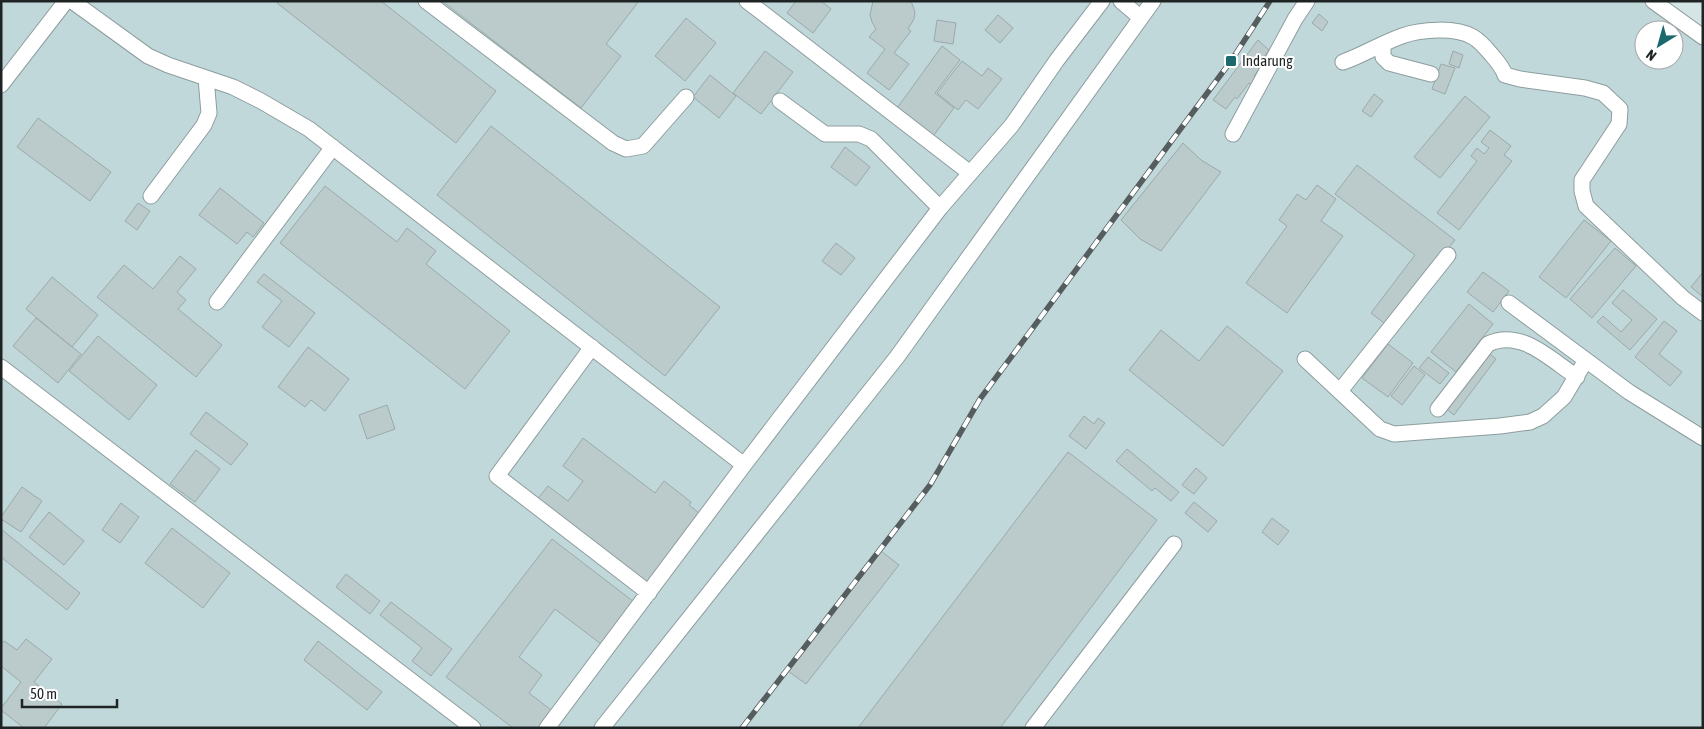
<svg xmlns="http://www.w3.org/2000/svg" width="1704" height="729" font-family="'Asap Condensed',sans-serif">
<rect width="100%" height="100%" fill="#d5e4e5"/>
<path fill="#c0d8da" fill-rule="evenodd" d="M1 1H1646L1703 43V728H1ZM1644 30H1674V60H1644Z"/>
<path fill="#bbcacb" stroke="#9ba9aa" d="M279 1H381L496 91 456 143 277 3Z
M442 1H639L606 44 621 56 581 108Z
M796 1H821L831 9 813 33 787 13Z
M873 1H911L915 12 914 19 908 29 911 31 894 53 909 64 889 90 867 73 885 49 869 37 876 29 872 22 870 15Z
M1319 14 1328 22 1322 31 1312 23Z
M998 15 1013 28 1000 43 985 30Z
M686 18 716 43 685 81 655 56Z
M937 20 956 23 953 44 934 41Z
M1258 40 1269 50 1257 67 1259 69 1254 76 1256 78 1251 85 1249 83 1237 99 1235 97 1226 109 1213 100Z
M942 46 960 60 935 93 954 108 931 139 895 111Z
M765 51 793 72 761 114 733 93Z
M1453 51 1463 55 1459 68 1449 64Z
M962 61 982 76 988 68 1002 79 978 109 966 100 958 110 937 93Z
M1441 64 1455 68 1445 94 1432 89Z
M710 75 736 96 719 118 693 97Z
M1374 94 1383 101 1371 117 1362 111Z
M1465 96 1490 117 1440 178 1414 157Z
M38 118 111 172 90 201 17 147Z
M491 126 720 307 665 376 437 195Z
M1490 130 1511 146 1504 155 1512 161 1459 230 1437 213 1477 161 1471 156 1477 148 1484 154 1489 148 1481 142Z
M1183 143 1201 160 1221 172 1161 251 1140 239 1121 220Z
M845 147 870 167 856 186 831 167Z
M1357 165 1455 240 1388 326 1371 313 1415 255 1335 194Z
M1317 185 1336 199 1321 221 1343 236 1287 313 1246 283 1287 226 1279 220 1297 194 1306 200Z
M325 186 397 242 407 228 436 251 426 264 510 331 465 389 280 243Z
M220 188 264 223 253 237 247 232 237 244 199 215Z
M138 203 150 211 137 230 125 221Z
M1584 220 1611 241 1566 298 1539 277Z
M836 243 855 258 841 275 822 261Z
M1615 248 1636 266 1592 318 1570 299Z
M180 256 196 269 177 292 186 300 178 309 222 345 196 377 97 297 124 265 153 289Z
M1483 272 1509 291 1493 312 1467 292Z
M1703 272V297L1691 287Z
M264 274 315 313 289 347 262 327 282 301 257 282Z
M52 277 98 315 72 347 26 309Z
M1623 290 1657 319 1630 350 1597 322 1603 316 1621 332 1632 320 1612 303Z
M1469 304 1493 324 1456 372 1431 352Z
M36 318 81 354 58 383 13 346Z
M1664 321 1677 331 1659 354 1682 372 1670 386 1635 357Z
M1227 326 1283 371 1223 446 1129 370 1161 330 1199 361Z
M98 336 157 385 129 420 69 371Z
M1388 344 1413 363 1388 397 1362 378Z
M308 347 349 379 325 411 311 400 305 407 278 387Z
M1487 352 1496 359 1454 415 1445 408Z
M1428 357 1449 373 1440 384 1419 368Z
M1414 366 1425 375 1402 405 1391 396Z
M387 405 395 429 367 439 359 415Z
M206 412 248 444 231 465 190 434Z
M1084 416 1094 424 1098 418 1105 423 1086 449 1069 436Z
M583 438 655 493 664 481 691 502 689 505 699 513 645 585 535 502 548 486 568 501 583 481 563 466Z
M1127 449 1179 492 1171 501 1155 488 1152 491 1116 461Z
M196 450 220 469 195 502 170 484Z
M1068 452 1157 520 1000 728H858Z
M1196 468 1207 478 1194 494 1182 485Z
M22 487 42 501 21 532 1 519V517Z
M1194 502 1217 521 1208 532 1185 513Z
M121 503 139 517 120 543 102 530Z
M49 512 84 541 64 565 29 537Z
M1272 518 1289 531 1278 545 1262 532Z
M172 528 230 573 203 608 145 563Z
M1 529 80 593 67 610 1 557Z
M552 539 634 602 601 644 555 609 519 657 542 675 529 693 551 710 538 728H513L446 677Z
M881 551 899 565 806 684 788 671Z
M346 574 380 601 370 614 336 587Z
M391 602 452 649 431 676 412 661 422 648 380 615Z
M26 639 52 659 34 682 62 704 44 728H24L1 710V708L21 682 1 666V644L4 641 17 650Z
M318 641 382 692 367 710 304 660Z"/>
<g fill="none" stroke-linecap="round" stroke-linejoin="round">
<defs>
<path id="minor" d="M72 1 148 56 168 65 233 87 261 101 309 129 744 465
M426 1 613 143 626 149 643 146 686 97
M747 1 970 173
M1121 1 1141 18
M1653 1 1703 37
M1383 45V57L1389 63 1431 74
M1343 62C1363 55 1382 43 1402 36 1421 29 1456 27 1473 37 1480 41 1485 47 1490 53 1496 60 1502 66 1505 75L1520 79 1585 88 1603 93 1620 109 1619 124 1582 180V191L1586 206 1683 298 1703 313
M1 85 66 1
M780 101 825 134H859L871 139 940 208
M1233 134 1295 19 1307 1
M151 196 204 125 209 113 206 78
M217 302 333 147
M1509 303 1629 392 1703 438
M592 347 497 476 649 593
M1305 359 1380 429 1394 434 1500 426 1530 422 1543 416 1564 397 1586 360
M1 367 473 728
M1340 391 1448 255
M1438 409 1488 344C1521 328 1551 360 1577 377
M547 728 744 465 940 208 1012 125 1057 60 1102 1
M602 728 897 357 1153 1
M1033 728 1174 544"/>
</defs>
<use href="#minor" stroke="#8e9d9e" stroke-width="17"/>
<use href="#minor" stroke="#fff" stroke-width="15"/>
<defs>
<path id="rail" d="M742 728 930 485 980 399 1231 61 1270 1"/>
</defs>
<use href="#rail" stroke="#555d5e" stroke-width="5.5"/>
<use href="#rail" stroke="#fff" stroke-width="4" stroke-dasharray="11" stroke-linecap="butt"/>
</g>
<rect fill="#1b686d" stroke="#fff" stroke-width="2" x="1225" y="55" width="12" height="12" rx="2.5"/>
<g text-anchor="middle" stroke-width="4" stroke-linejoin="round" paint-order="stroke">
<g font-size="15" fill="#1e2324" stroke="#fff" text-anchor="start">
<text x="1242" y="66">Indarung</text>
</g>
</g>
<rect width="1704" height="729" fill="none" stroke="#1e2324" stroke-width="5"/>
<g transform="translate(1659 45) rotate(217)"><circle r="24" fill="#ffffff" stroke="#a5a7a7"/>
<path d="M0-4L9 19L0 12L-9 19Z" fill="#1b686d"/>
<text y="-8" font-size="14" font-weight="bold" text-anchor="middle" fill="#1e2324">N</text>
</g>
<path d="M22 699v8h95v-8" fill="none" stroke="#1e2324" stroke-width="2.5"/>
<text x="30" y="699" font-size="15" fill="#1e2324" stroke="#ffffff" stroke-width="4" paint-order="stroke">50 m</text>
</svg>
